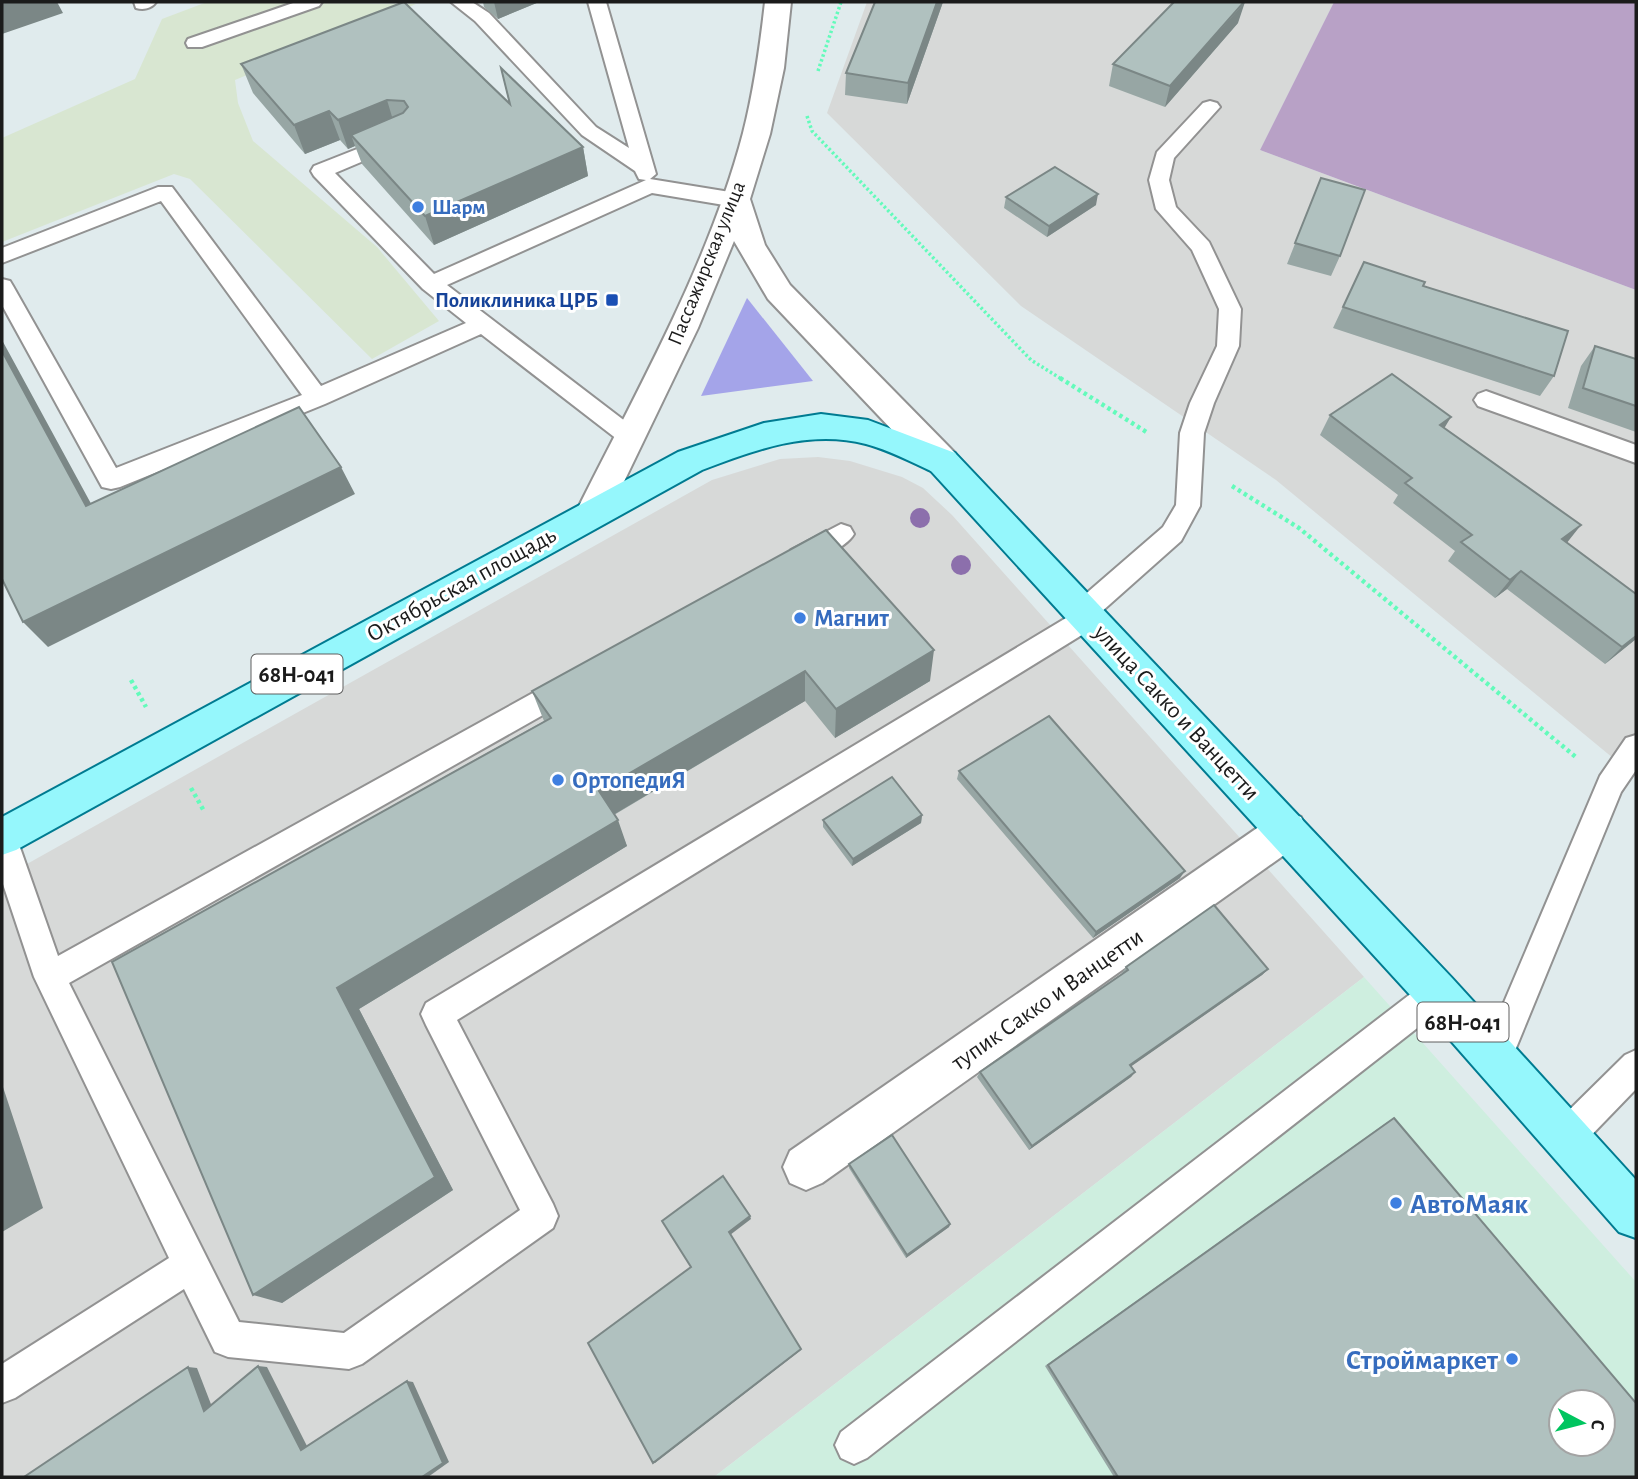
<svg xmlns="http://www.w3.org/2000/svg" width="1638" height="1479" font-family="'Alegreya Sans',sans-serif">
<rect width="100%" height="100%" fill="#e0ebed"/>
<path fill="#d7d9d8" d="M867 2H1334L1260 150 1636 290V777L1276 480 1021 306 827 113Z
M818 457 850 461 902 477 923 488 952 515 1364 977 714 1477H2V878L712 480 780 459Z"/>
<path fill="#ceeedf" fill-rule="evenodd" d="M1364 977 1636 1282V1477H714ZM1561 1402H1603V1444H1561Z"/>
<path fill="#d8e6d1" d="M207 2 416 4 235 80 238 103 253 141 377 247 439 321 372 359 190 179 174 174 2 242V138L135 79 162 19Z"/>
<path fill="#a4a4e9" d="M747 298 813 381 701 396Z"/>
<path fill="#b8a1c6" d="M1334 2H1636V290L1260 150Z"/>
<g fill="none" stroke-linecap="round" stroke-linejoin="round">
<defs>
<path id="service" d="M134 2H156C151 9 143 10 136 8Z
M296 2H322L319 6 202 47H188L186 43 188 39Z
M451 2H472L489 13 596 127 629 148 588 2H606L656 174 650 179 736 193 743 195 746 200 743 205 736 207 652 193 447 285 638 431 642 437 638 443 630 446 622 443 481 334 325 404 120 487 111 489 102 487 2 305V279L10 281 13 286 116 468 302 395 161 201 2 263V248L158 187H172L321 386 466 323 423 289 314 176 311 171 314 166 385 138H399L402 142 399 146 335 173 434 274 646 180 639 179 635 171 582 135 475 21Z
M1210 101 1217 103 1220 107 1174 158 1169 180 1176 207 1209 242 1241 309 1239 346 1214 403 1204 433 1200 506 1181 541 1100 613 1102 617 1098 625 457 1020 553 1204 558 1216 553 1228 362 1364 349 1369 228 1357 215 1352 184 1289 15 1398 2 1403V1364L169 1258 34 977 2 881V826L12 830 17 839 58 956 560 678 570 674 580 678 584 686 580 694 69 983 239 1322 344 1333 520 1210 426 1025 421 1014 426 1003 1071 615 1074 604 1163 527 1176 505 1180 433 1190 403 1217 346 1219 309 1192 250 1156 209 1149 180 1157 152 1203 103Z
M1486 391 1636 445V463L1478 406 1474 400 1478 394Z
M841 524 850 527 854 534C846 548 806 569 791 564L787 557 791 550Z
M1636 735V770L1621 792 1507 1070 1496 1075 1485 1070 1480 1059 1600 776 1626 738Z
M1437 978 1448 982 1453 993 1448 1004 867 1458 854 1464 841 1458 835 1445 841 1432 1426 982Z
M1636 1050V1089L1578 1149 1566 1154 1554 1149 1549 1137 1554 1125 1625 1055Z"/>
<path id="minor" d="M1287 812 1301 817 1307 830 1301 843 822 1183 806 1190 790 1183 783 1167 790 1151 1273 817Z"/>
<path id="tertiary" d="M765 2H791L784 68 770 134 750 199 765 245 790 285 955 453 960 462 955 471 943 475 931 471 768 299 734 241 698 328 605 521 593 525 581 521 576 512C637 390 708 266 743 133 754 90 760 46 765 2Z"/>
<path id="primary" d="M821 414 868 420 955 453 1452 978 1636 1180V1238L1619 1232 1422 1008 931 471C910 461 888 450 866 444 809 429 754 450 702 470L16 850 2 855V817L678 452 764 423Z"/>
</defs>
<use href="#service" stroke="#929292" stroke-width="4"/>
<use href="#minor" stroke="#929292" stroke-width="4"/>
<use href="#tertiary" stroke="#929292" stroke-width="4"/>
<use href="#primary" stroke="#007b91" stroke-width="4"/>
<path stroke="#63fbbb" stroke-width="3.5" stroke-dasharray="2.5 2.5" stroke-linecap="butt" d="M818 71 841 2
M807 116 812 131 1031 360 1063 380"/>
<path stroke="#63fbbb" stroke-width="4.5" stroke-dasharray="3.5 3.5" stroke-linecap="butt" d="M1060 378 1148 433
M1232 486 1299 528 1577 758
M131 680 146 707
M191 788 204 811"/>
<use href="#service" fill="#fff" fill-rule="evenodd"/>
<use href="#minor" fill="#fff" fill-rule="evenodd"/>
<use href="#tertiary" fill="#fff" fill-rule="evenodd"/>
<use href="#primary" fill="#95f7fc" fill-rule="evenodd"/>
</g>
<g fill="#8c6fac">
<circle cx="920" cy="518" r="10"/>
<circle cx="961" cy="565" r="10"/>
</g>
<path fill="#97a6a4" d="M483 2H539L498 19 484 7Z
M875 2H943L907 104 845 95 846 73Z
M1238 23 1165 107 1109 86 1113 64Z
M241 64 509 103 501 68 583 147 588 176 434 245 362 164 355 146 348 149 340 140 305 154 253 93Z
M1321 178 1340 256 1331 276 1287 264Z
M1006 197 1096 205 1047 237 1004 208Z
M1364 262 1423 286 1554 376 1540 396 1333 328Z
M1595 346 1636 359V432L1568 408 1581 366Z
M1330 415 1444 428 1566 543 1636 639 1605 664 1507 589 1495 598 1448 561 1455 551 1393 503 1398 495 1320 435Z
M826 530 930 681 835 738 805 701 614 815 627 846 359 1009 453 1190 282 1303 112 962 544 721 532 691Z
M959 771 1180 878 1093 938 957 779Z
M922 815 921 823 852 866 823 827V820Z
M1126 967 1268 969 1262 975 1131 1066 1135 1072 1131 1077 1029 1150 977 1077 980 1072 1122 974V973Z
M1394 1118 1636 1477H1114L1045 1366 1386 1123Z
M849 1164 950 1224 949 1227 906 1258 849 1168Z"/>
<path fill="#7b8786" d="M2 2H57L63 13 2 34Z
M494 2H539L498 19Z
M937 2H943L907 104 908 83Z
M1245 2 1238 23 1165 107 1170 86Z
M387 100 396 130 351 135 355 146 348 149 338 120Z
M329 111 340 140 305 154 294 125Z
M583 147 588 176 434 245 425 216Z
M1098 194 1096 205 1047 237 1049 226Z
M2 340 107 533 86 506 2 351Z
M1451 417 1439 437 1440 425Z
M341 467 355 494 48 647 23 622Z
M1581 525 1566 544 1562 539Z
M1521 571 1507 589 1495 598 1510 580Z
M1636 636V639L1605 664 1622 647Z
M934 650 930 681 835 738 836 709Z
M805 671V701L608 818 599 791Z
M922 815 921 823 852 866 853 859Z
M618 820 627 846 359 1009 453 1190 282 1303 253 1295 337 988Z
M1185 871 1180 878 1093 938 1096 932Z
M1268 969 1262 975 1126 1070 1130 1065Z
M1135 1072 1131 1077 1029 1150 1032 1146Z
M2 1084 43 1208 2 1232Z
M750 1216 751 1219 730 1235 729 1232Z
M950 1224 949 1227 906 1258 907 1255Z
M801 1349V1350L655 1463H653Z
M258 1366 267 1367 309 1450H301Z
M188 1367 197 1368 214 1412 204 1411Z
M407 1381 413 1382 449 1462 428 1477H422Z"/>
<path fill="#b0c1bf" stroke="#7b8786" stroke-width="2" fill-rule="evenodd" d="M404 2 510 104 501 68 583 147 425 216 351 135 403 113 408 107 404 101 387 100 338 120 329 111 294 125 241 64Z
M875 2H937L908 83 846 73Z
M1174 2H1244L1170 86 1113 64Z
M1055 167 1098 194 1049 226 1006 197Z
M1321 178 1365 190 1340 256 1295 243Z
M1364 262 1425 282 1423 286 1568 331 1554 376 1343 307Z
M1595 346 1636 359V406L1583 388Z
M2 351 86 506 299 407 341 467 23 622 2 579Z
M1392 374 1451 417 1440 425 1581 525 1562 539 1636 594V636L1622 647 1521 571 1510 580 1461 542 1472 535 1405 483 1412 478 1330 415Z
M826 530 934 650 836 709 805 671 599 791 618 820 337 988 435 1177 253 1295 112 962 551 718 532 691Z
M1049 716 1185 871 1096 932 959 771Z
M892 777 922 815 853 859 823 820Z
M1214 905 1268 969 1130 1065 1135 1072 1032 1146 980 1072 1128 970 1126 967Z
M1394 1118 1636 1403V1477H1118L1048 1365ZM1561 1402H1603V1444H1561Z
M892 1135 950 1224 907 1255 849 1164Z
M723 1176 750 1216 729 1232 801 1349 653 1463 588 1343 691 1267 662 1221Z
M258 1366 301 1450 407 1381 443 1463 422 1477H24L188 1367 204 1411Z"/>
<g fill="#3f7fe0" stroke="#fff" stroke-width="2.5">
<circle cx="418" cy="207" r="7"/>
<circle cx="800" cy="618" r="7"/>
<circle cx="558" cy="780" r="7"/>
<circle cx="1396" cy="1203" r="7"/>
<circle cx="1512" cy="1359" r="7"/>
</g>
<rect fill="#1a4fb4" stroke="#fff" stroke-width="2.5" x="605" y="293" width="14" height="14" rx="3.5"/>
<g text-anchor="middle" stroke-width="6" stroke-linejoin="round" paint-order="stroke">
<g font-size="21" font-weight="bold" fill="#366cbe" stroke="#fff" text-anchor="start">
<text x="432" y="214">Шарм</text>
</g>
<g font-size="21" fill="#1b1b1b" stroke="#fff">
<text transform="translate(706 263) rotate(-68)" y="7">Пассажирская улица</text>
</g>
<g font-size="21" font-weight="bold" fill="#164399" stroke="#fff" text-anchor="end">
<text x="598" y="307">Поликлиника ЦРБ</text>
</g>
<g fill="#fff" stroke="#5f5f5f" stroke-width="2">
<rect x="251.5" y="654.5" width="91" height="39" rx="5"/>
<rect x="1417.5" y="1002.5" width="91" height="39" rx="5"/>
</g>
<g font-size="23" font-weight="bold" fill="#1b1b1b">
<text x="297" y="682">68Н-041</text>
<text x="1463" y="1030">68Н-041</text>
</g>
<g font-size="24" fill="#1b1b1b" stroke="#fff">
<text transform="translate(461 584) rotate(-29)" y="8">Октябрьская площадь</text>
<text transform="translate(1177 712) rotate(47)" y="8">улица Сакко и Ванцетти</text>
<text transform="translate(1047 999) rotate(-35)" y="8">тупик Сакко и Ванцетти</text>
</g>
<g font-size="24" font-weight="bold" fill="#366cbe" stroke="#fff" text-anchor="start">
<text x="814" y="626">Магнит</text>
<text x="572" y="788">ОртопедиЯ</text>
</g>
<g font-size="28" font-weight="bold" fill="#366cbe" stroke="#fff" text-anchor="start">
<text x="1410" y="1213">АвтоМаяк</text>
<text x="1498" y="1369" text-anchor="end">Строймаркет</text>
</g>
</g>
<rect width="1638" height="1479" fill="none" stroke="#1b1b1b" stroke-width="7"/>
<g transform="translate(1582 1423) rotate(97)"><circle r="33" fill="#ffffff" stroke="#a4a4a4" stroke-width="2"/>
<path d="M0-5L12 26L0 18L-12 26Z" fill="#00c55f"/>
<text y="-10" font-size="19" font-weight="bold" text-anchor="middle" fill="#1b1b1b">С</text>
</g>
</svg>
